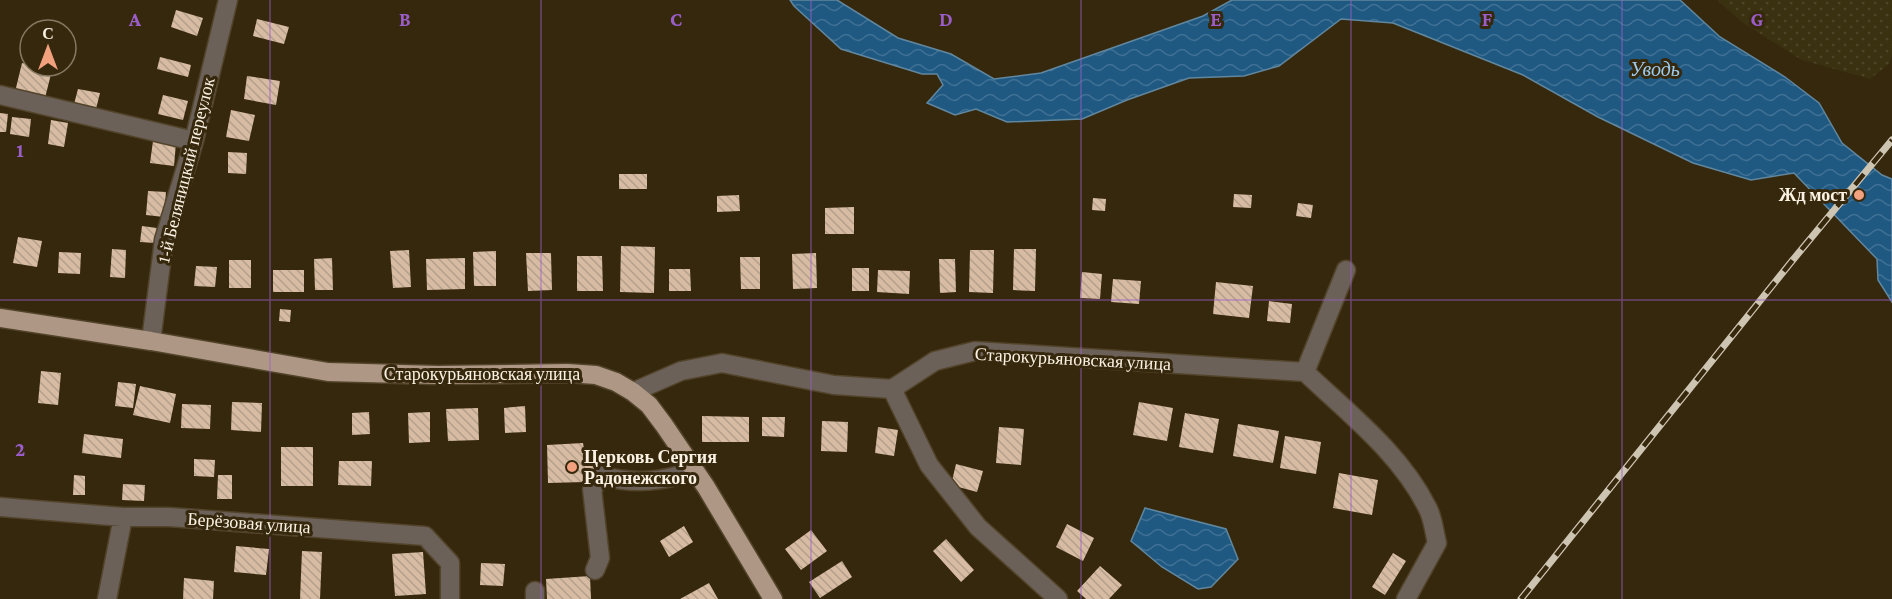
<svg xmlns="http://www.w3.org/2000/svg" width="1892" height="599" font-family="'Crimson Pro',serif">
<defs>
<pattern id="sand-dots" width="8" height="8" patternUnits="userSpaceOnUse" patternTransform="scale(1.5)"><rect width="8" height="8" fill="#3a3111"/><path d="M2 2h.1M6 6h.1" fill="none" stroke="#4e4528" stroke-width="1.8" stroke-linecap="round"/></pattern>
<pattern id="water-waves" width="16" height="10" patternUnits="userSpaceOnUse" patternTransform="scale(1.5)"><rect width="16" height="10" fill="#1f5982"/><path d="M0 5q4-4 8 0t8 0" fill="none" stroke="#407194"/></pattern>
<pattern id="building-back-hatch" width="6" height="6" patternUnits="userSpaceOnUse" patternTransform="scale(1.5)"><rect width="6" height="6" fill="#d7bca3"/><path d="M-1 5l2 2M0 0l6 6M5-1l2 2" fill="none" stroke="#b49f8b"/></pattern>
</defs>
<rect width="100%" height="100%" fill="#36280d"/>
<path fill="url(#sand-dots)" d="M1717 0H1892V55L1889 64 1870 79 1802 60 1743 23Z"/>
<path fill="url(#water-waves)" stroke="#61879f" stroke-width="1.5" d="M790 0H837L898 38 951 54 994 79 1041 73 1203 16 1232 0H1680L1720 37 1785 77 1819 103 1842 143 1882 175 1892 179V302L1878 280 1877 259 1794 173 1751 180 1693 163 1598 117 1523 75 1393 23 1341 19 1279 66 1244 76 1189 78 1127 100 1082 119 1007 122 976 109 955 115 927 103 943 85 937 74H922L841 49 794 6Z
M1145 508 1226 529 1238 559 1211 587 1198 589 1162 567 1131 541Z"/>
<path fill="url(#building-back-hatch)" d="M176 10 203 18 197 36 171 27Z
M257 19 289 27 284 44 253 36Z
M160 57 191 65 188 77 157 69Z
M22 63 52 70 45 98 15 92Z
M247 76 280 81 276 105 244 99Z
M78 89 100 93 96 109 74 104Z
M163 95 188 101 183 120 158 114Z
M231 110 255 115 249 141 226 137Z
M0 113 8 114 6 132H0Z
M12 117 31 119 29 137 10 134Z
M51 120 68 123 64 147 48 144Z
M153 141 176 143 174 166 150 163Z
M228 152 247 153 246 174 228 173Z
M619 174H647V189H619Z
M148 191 166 192 164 217 146 215Z
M1234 194 1252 195 1251 208 1233 207Z
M739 195 740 211 717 212V196Z
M1093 198 1106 199 1105 211 1092 210Z
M1298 203 1313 205 1311 218 1296 216Z
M854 207V234H825V208Z
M142 226 157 228 155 243 140 242Z
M18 237 42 241 37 267 13 263Z
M621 246 655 247 654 293 620 292Z
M112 249 126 250 125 278 110 277Z
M1014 249H1036L1035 291 1013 290Z
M409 250 411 287 393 288 390 251Z
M970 250H994L993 293 969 292Z
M496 251V286H474L473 252Z
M59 252 81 253 80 274 58 273Z
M526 253H551L552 290 528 291Z
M816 253 817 288 793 289 792 254Z
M577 256H602L603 291H577Z
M740 257H760V289H741Z
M332 258 333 290H315L314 259Z
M465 258V289L427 290 426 259Z
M939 259H955L956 292 940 293Z
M229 260H251V288H229Z
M196 266 217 267 215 287 194 286Z
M852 268H869V291H852Z
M669 269H690L691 291H669Z
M273 270H304V292H273Z
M878 270 910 271 909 294 877 292Z
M1082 272 1102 274 1100 299 1080 298Z
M1113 279 1141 281 1139 304 1111 302Z
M1216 282 1253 286 1249 318 1213 314Z
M1269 301 1292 304 1290 323 1267 321Z
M280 309 291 310 290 322 279 321Z
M41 371 61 373 58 405 38 403Z
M118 382 136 384 133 408 115 406Z
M140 386 176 394 170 423 133 415Z
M232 402 262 403 261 432 231 430Z
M1139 402 1173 408 1167 441 1133 435Z
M182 404 211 405 210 429 181 428Z
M525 406 526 432 505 433 504 408Z
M478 408 479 440 448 441 446 409Z
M369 412 370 434 352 435V413Z
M430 412V442L409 443 408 413Z
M1185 413 1219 419 1213 453 1179 447Z
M702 416 749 417V442H702Z
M762 417H785L784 437 762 436Z
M822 421 848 422 847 452 821 451Z
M1238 424 1279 431 1273 463 1233 456Z
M878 427 898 430 894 456 875 453Z
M999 427 1024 429 1021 465 996 463Z
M84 434 123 439 121 458 82 453Z
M1285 436 1321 442 1316 474 1280 468Z
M583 443 584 449 593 453 598 462 594 472 585 476V482L548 483 547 445Z
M281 447H313V486H281Z
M194 459 215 460 214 477 194 476Z
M339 461H372L371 486 338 485Z
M956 464 983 471 977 492 951 485Z
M1339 473 1378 480 1372 515 1333 508Z
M74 475 85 476V495H73Z
M218 475H232V499H217Z
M123 484 145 485 144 501 122 500Z
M1067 524 1094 538 1083 561 1056 547Z
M684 526 693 542 669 557 660 541Z
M811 530 827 551 801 570 785 549Z
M946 539 974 570 961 582 933 551Z
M236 546 269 549 266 575 234 572Z
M302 551 322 552 320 599H300Z
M423 552 426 594 395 596 392 554Z
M1393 553 1406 561 1385 595 1372 587Z
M842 561 852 577 820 598 809 582Z
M481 563 505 564 503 586 480 585Z
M1100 566 1122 585 1109 599H1086L1077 591Z
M590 576 591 599H547L546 579Z
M184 578 214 581 213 599H183Z
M709 583 718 599H680Z"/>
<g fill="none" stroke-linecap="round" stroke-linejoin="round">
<defs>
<path id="minor" d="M0 95 194 141
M151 341 164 240 194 141 228 0
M1305 372C1348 413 1400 453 1427 507 1433 517 1434 531 1437 543L1406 599
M892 389 929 465 978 527 1058 599
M633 392 681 371 722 363 834 385 892 389 935 361 975 351 1305 372 1346 270
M0 507 123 517H169L425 536 450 563V599
M595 570 600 558 592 489 602 476C637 485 662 481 695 471
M535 591V599
M107 599 123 517"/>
<path id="major" d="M0 318 151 341 328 372 438 375 567 373 596 375 616 382 633 392 649 405 664 425 706 487 773 599"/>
</defs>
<use href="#minor" stroke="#52442b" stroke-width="21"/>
<use href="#major" stroke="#52442b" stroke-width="21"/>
<use href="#minor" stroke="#6c6158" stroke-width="18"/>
<use href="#major" stroke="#ae9784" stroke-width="18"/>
<defs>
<path id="rail" d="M1521 599 1792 261 1892 140"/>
</defs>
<use href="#rail" stroke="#cec4b2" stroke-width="7"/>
<use href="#rail" stroke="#36280d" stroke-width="4.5" stroke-dasharray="14" stroke-linecap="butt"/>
</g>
<path fill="none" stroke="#9b5ec8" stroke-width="1.5" stroke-opacity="0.55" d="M270 0V599M541 0V599M811 0V599M1081 0V599M1351 0V599M1622 0V599M0 300H1892"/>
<g fill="#f2a17e" stroke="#36280d" stroke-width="2">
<circle cx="1859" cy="195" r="6"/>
<circle cx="572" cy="467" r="6"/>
</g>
<g text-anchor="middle" stroke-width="6" stroke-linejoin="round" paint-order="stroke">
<g font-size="18" fill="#fbf2e3" stroke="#36280d">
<text transform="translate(186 170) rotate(-76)" y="6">1-й Беляницкий переулок</text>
<text transform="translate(1073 359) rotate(3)" y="6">Старокурьяновская улица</text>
<text x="482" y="380">Старокурьяновская улица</text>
<text transform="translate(249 523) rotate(4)" y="6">Берёзовая улица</text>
</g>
<g font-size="18" font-weight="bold" fill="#fbf2e3" stroke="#36280d" text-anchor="end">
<text x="1847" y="201">Жд мост</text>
<text x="584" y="463" text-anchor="start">Церковь Сергия<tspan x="584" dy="21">Радонежского</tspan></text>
</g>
<g font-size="20" font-style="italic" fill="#9dccf1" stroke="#36280d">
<text x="1655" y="76">Уводь</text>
</g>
</g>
<g font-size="20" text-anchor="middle" font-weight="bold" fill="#9b5ec8" stroke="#36280d" stroke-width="6" stroke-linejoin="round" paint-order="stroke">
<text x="135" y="26">A</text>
<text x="405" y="26">B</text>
<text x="676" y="26">C</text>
<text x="946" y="26">D</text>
<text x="1216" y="26">E</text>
<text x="1487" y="26">F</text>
<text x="1757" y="26">G</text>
<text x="20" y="157">1</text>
<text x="20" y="456">2</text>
</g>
<g transform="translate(48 48)"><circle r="28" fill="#36280d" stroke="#857963" stroke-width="1.5"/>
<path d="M0-4.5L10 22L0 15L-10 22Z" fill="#f2a17e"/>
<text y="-9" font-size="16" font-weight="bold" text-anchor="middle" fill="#fbf2e3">С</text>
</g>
</svg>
